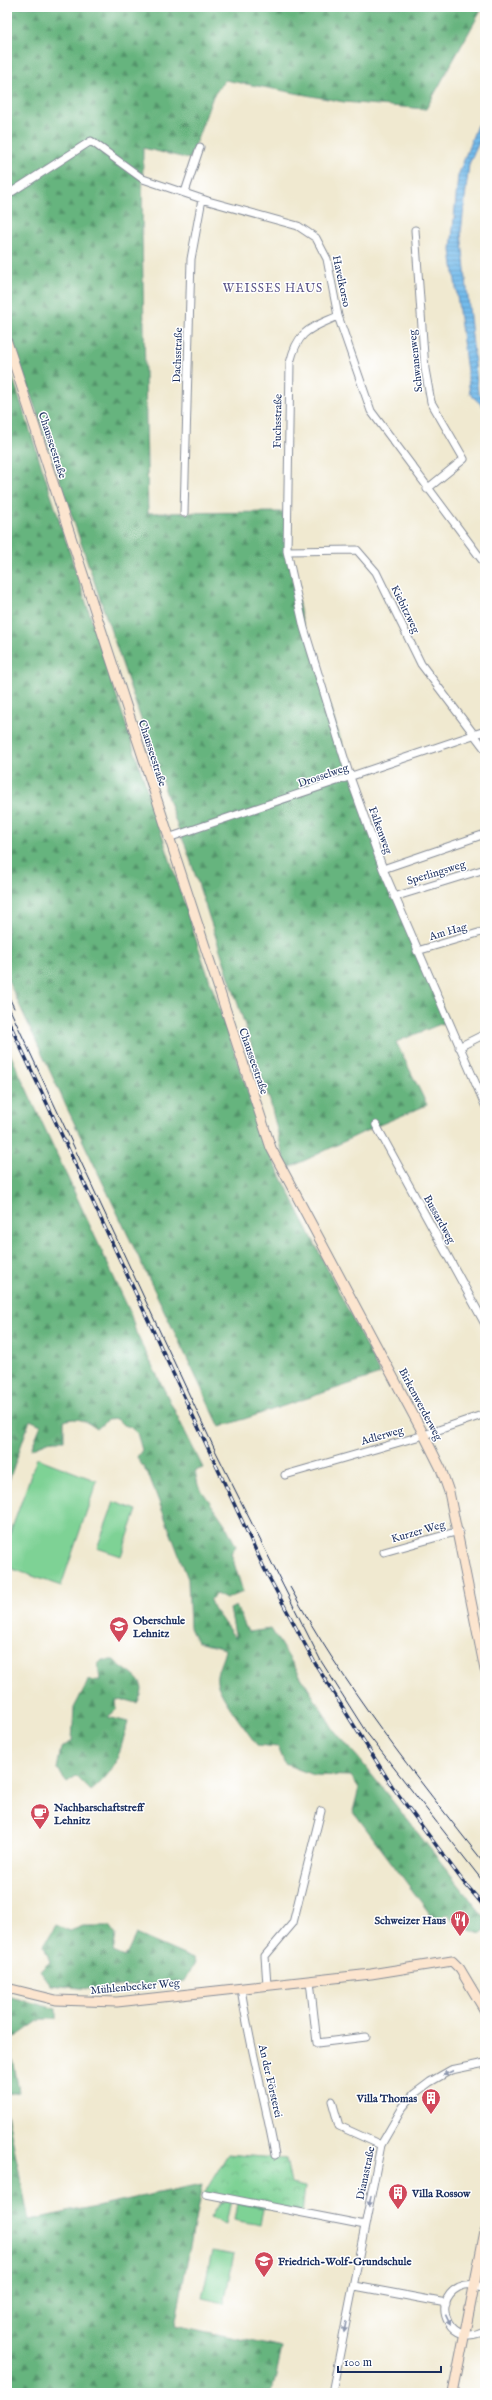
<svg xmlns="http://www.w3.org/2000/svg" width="492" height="2400" font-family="'IM FELL English',serif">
<defs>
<pattern id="forest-firs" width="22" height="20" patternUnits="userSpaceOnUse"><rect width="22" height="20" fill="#66b47e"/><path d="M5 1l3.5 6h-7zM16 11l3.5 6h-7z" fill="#53936a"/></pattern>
<pattern id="park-crowns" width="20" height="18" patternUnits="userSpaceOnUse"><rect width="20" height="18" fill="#7ed295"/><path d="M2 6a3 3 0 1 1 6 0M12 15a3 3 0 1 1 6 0" fill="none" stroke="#66ab7d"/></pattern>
<pattern id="water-rules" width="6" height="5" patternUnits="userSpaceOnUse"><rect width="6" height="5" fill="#73bbeb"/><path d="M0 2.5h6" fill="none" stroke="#5e98c2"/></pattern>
</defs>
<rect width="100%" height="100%" fill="#fff"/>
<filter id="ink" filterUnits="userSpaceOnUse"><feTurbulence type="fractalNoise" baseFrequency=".025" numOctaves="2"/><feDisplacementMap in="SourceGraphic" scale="8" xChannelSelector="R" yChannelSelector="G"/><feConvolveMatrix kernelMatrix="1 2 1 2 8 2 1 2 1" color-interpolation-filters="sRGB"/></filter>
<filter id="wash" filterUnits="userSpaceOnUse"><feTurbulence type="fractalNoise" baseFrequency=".012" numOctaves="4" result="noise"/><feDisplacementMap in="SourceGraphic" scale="16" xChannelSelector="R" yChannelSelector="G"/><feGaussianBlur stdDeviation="0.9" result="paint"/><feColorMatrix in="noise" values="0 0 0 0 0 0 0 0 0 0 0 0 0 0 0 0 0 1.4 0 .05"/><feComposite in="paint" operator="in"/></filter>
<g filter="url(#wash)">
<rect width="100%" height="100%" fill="#f0e9d0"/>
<path fill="#7ed295" stroke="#4c807a" d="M37 1458 97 1481 61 1586 7 1567V1542Z
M114 1502 137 1510 121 1556 97 1548Z
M226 2199 231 2200 226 2224 211 2218 220 2203 225 2202Z
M237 2203 263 2208 260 2225 234 2220Z
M212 2251 234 2255 224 2303 202 2298Z"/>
<path fill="url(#forest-firs)" stroke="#40726e" d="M7 7H483L426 109 344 102 225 80 213 96 190 159 143 148 142 235 148 513 286 512 287 551 304 628 383 869 448 1021 396 1042 427 1105 372 1128 289 1168 284 1159 270 1101 186 847 179 831 7 325Z
M7 360 201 955 268 1150 380 1374 220 1427 67 1108 7 978Z
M7 1047 130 1312 136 1333 203 1468 195 1471 198 1485 225 1524 236 1546 231 1553 243 1592 226 1599 216 1594 210 1600 213 1608 236 1639 230 1609 236 1606 248 1632 271 1629 334 1730 360 1760 485 1918V1930L480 1934 455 1924 447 1914 436 1922 353 1811 359 1788 351 1776 313 1775 285 1764 278 1747 257 1745C248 1733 219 1695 217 1682 215 1672 224 1659 225 1649L197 1642 190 1628 188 1579 150 1478 137 1457 142 1450 137 1433 130 1427 123 1425 117 1419 107 1420 97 1429C86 1421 78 1416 64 1421V1440H53L31 1449 41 1425 30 1420 7 1486Z
M102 1660H114C126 1674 153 1679 137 1703L126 1700 116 1701 117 1709 108 1717 128 1722C119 1754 118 1769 91 1791L76 1776 67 1782 57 1769 61 1748 72 1741 74 1708 88 1681 100 1680 98 1664Z
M56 1925 70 1931 83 1926H109L116 1935 113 1952 125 1957 136 1934 193 1959 195 1962 185 1981 90 1989 50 1985 40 1971 50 1962 44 1945Z
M7 1996 56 2009V2019H41L10 2041 19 2092 7 2094Z
M7 2113 29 2220 202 2184 175 2325 282 2348 272 2393H7Z"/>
<path fill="url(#park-crowns)" stroke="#4c807a" d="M228 2154 286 2159 291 2184 305 2187 302 2215 203 2195Z"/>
<path fill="url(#water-rules)" stroke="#4775a4" d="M485 122V135L482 136 469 164 461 232 478 393 485 399V408L470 394 451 250 458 176 477 125Z"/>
</g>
<g filter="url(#ink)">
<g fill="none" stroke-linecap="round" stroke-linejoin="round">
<defs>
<path id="street" d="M185 192 200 147
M7 195 91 141 143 179 208 201 298 226 316 238 327 259 338 316 371 411 485 564
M415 230 425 369 431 402 464 459 427 489
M338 316C309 329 298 330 290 363L287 551 304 628 350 777 383 869 485 1105
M184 513 191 259 202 199
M287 551 357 550 376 572 421 664 485 749
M168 838 485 731
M383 869 485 834
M394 897 485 869
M417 951 485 931
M459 1047 485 1034
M376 1125 485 1324
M285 1475 424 1435 485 1414
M384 1552 459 1531
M310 1981 317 2043 366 2037
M267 1985 265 1956 293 1923 321 1811
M241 1988C249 2044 265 2099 275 2155
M332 2101 339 2126 381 2145
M206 2194 365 2225
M355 2286 446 2303
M485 2289C477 2284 468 2283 459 2287 428 2303 453 2350 485 2330
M332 2393 381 2145 403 2107 414 2094 430 2082 451 2070 485 2063"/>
<path id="secondary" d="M7 342 271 1148 424 1435 441 1469 449 1492 485 1670
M7 1988 56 2000 117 2002 371 1974 452 1961 460 1969 485 2011
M453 2393 485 2231"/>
</defs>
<use href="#street" stroke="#868c97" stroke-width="9"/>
<use href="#secondary" stroke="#868c97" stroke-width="11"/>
<use href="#street" stroke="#fff" stroke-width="7"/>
<use href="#secondary" stroke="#fce5cf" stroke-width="9"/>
<path stroke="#1b2f5e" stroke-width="1" d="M7 993 14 1008
M7 1003 215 1450 321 1661 366 1732 485 1884
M290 1587C344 1687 415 1775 485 1864"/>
<defs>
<path id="rail" d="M7 1018 265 1570 316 1665 392 1786 462 1880 485 1907"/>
</defs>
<use href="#rail" stroke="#1b2f5e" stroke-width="3.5"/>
<use href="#rail" stroke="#fff" stroke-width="2" stroke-dasharray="6" stroke-linecap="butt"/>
</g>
<defs><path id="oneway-solid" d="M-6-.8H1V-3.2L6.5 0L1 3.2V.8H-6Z"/></defs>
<g fill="#8d97ae">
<use href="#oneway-solid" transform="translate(448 2073) rotate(155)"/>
<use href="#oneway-solid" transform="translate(370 2201) rotate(101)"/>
<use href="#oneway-solid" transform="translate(448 2320) rotate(65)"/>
<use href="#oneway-solid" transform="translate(345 2327) rotate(101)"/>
</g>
</g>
<defs>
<symbol id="school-pin" viewBox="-11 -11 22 30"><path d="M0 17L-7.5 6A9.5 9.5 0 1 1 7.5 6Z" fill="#d1495b" stroke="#fff"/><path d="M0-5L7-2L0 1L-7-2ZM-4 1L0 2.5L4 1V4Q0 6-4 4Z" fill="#fff"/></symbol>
<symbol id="cafe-pin" viewBox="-11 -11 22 30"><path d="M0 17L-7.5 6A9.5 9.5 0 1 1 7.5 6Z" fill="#d1495b" stroke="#fff"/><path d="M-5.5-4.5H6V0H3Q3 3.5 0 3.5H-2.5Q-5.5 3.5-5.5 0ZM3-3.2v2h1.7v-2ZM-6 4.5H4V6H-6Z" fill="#fff"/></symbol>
<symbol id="restaurant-pin" viewBox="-11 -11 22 30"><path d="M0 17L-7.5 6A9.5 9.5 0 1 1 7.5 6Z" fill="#d1495b" stroke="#fff"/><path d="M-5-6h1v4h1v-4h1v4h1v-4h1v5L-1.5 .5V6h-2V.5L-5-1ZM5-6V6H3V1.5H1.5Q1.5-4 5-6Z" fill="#fff"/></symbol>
<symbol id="building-pin" viewBox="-11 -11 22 30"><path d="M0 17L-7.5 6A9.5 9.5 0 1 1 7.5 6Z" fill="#d1495b" stroke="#fff"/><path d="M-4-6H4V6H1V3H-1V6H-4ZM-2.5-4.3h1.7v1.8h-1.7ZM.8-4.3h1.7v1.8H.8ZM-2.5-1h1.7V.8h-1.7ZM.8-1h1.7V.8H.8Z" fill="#fff"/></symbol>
</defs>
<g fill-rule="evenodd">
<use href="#school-pin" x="108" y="1615" width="22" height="30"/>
<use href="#cafe-pin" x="29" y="1802" width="22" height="30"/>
<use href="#restaurant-pin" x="449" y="1909" width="22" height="30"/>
<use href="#building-pin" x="420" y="2087" width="22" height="30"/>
<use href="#building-pin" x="387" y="2182" width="22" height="30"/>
<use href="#school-pin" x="253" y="2250" width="22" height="30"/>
</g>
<g text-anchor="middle" stroke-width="3" stroke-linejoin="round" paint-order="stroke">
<g font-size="11" fill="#1b2f5e" stroke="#fff">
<text transform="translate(342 281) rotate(78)" y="4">Havelkorso</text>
<text transform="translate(177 355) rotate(-88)" y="4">Dachsstraße</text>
<text transform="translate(415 361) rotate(-96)" y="4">Schwanenweg</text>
<text transform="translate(277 421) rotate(-89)" y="4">Fuchsstraße</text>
<text transform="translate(53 445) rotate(72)" y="4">Chausseestraße</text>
<text transform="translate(406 609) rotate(64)" y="4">Kiebitzweg</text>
<text transform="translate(153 753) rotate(72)" y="4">Chausseestraße</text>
<text transform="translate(323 775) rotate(-19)" y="4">Drosselweg</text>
<text transform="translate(381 830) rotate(70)" y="4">Falkenweg</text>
<text transform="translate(436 872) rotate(-17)" y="4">Sperlingsweg</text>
<text transform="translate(448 931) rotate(-16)" y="4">Am Hag</text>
<text transform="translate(254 1061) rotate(71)" y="4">Chausseestraße</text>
<text transform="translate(440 1219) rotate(61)" y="4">Bussardweg</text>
<text transform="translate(421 1404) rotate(62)" y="4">Birkenwerderweg</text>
<text transform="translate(382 1435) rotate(-16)" y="4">Adlerweg</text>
<text transform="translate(418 1531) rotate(-16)" y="4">Kurzer Weg</text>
<text transform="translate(135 1986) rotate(-5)" y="4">Mühlenbecker Weg</text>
<text transform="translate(271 2081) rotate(77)" y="4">An der Försterei</text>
<text transform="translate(365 2173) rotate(-78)" y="4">Dianastraße</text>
</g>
<g font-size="11" font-weight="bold" fill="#1b2f5e" stroke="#fff" text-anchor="start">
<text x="133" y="1624">Oberschule<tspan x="133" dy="13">Lehnitz</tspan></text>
<text x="54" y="1811">Nachbarschaftstreff<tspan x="54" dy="13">Lehnitz</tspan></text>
<text x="446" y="1924" text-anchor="end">Schweizer Haus</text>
<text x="417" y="2102" text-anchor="end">Villa Thomas</text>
<text x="412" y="2197">Villa Rossow</text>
<text x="278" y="2265">Friedrich-Wolf-Grundschule</text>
</g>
<g font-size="12" letter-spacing="1" fill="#5c578a" stroke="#fff">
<text x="273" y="292">WEISSES HAUS</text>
</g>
</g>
<rect width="492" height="2400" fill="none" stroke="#fff" stroke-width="24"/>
<path d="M338 2366v6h103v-6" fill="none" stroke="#1b2f5e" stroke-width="2"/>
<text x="344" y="2366" font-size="12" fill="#1b2f5e" stroke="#ffffff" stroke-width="3" paint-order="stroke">100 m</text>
</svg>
